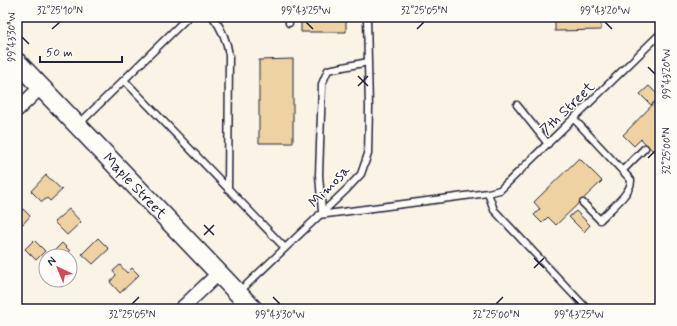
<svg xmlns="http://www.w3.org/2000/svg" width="677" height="326" font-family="Mynerve,sans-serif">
<rect width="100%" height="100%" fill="#faf4e6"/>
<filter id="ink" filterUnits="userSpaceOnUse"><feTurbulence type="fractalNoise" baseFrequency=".025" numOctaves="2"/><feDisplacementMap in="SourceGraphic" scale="8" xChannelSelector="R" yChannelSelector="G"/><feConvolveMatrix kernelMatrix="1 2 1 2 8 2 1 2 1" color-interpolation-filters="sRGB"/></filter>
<g filter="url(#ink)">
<path fill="#eed2a2" stroke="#22223b" d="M301 17H346V32H301Z
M555 17H601V30L555 31Z
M293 59V143H259V60Z
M649 86 660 97 651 105 640 94Z
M660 97V158L641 139 634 146 623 135Z
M579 158 602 181 556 225 548 217 542 223 534 215 540 209 534 202Z
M46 175 62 190 50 201 47 198 42 202 31 191Z
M23 209 30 216 23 224 17 218V215Z
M69 209 81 222 67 235 54 222Z
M576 211 590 225 584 232 569 217Z
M98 238 109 249 93 264 82 254Z
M34 240 45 251 36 260 25 249Z
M62 243 70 251 65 256H60L55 250Z
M120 265 127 273 132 268 139 275 120 293 110 282 116 275 113 271Z"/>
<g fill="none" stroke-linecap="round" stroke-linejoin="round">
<defs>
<path id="lane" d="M213 17C222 29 227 40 229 55L228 189
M289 17V23
M124 80 285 248
M517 105 548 144
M574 119 631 180C632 193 609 210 600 220L583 203
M79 124 188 17
M623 170 645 148
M488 193 494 210 587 309
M322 212 319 175 322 84 328 70 368 62
M319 215 488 193 500 190 660 34
M239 292 347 189 361 174 368 154 369 108 367 17"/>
<path id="street" d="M17 110 41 87
M181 309 219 273"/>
<g id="secondary">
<path id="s1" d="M17 62 253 309"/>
</g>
</defs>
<use href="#lane" stroke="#22223b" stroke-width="9"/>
<use href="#street" stroke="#22223b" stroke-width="16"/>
<use href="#secondary" stroke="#22223b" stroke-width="21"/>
<use href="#lane" stroke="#fdfcf7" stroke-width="6"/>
<use href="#street" stroke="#fdfcf7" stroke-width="13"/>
<use href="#secondary" stroke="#fdfcf7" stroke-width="18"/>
</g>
</g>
<path fill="none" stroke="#22223b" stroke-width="1.5" d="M306 22 313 29M605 22 612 29M52 29 60 22M417 29 424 22M22 37 29 44M648 67 655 74M358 76 368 86M358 86 368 76M648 158 655 151M204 225 214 235M204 235 214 225M534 258 544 268M534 268 544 258M273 297 280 304M572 297 579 304M132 304 139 297M496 304 503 297"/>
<g text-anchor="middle" stroke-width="3" stroke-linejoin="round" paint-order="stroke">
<g font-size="15" fill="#22223b" stroke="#fdfcf7">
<text transform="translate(567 108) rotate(-44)" y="5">7th Street</text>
<text dy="5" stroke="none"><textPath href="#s1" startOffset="171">Maple Street</textPath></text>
<text transform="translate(329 186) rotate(-46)" y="5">Mimosa</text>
</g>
</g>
<rect width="677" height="326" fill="none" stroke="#fdfcf7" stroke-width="44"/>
<g transform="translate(58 268) rotate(316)"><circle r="19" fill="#fdfcf7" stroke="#a5a5ac"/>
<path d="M0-3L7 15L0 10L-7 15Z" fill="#d1495b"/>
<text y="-6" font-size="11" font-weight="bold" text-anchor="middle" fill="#22223b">N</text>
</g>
<path d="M40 56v6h82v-6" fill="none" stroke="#22223b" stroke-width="2"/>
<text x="46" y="56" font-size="12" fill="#22223b" stroke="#fdfcf7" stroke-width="3" paint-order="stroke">50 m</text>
<rect x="22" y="22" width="633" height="282" fill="none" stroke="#22223b" stroke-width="1.5"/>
<g font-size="10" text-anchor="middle" fill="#22223b">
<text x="60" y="14">32°25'10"N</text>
<text x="306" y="14">99°43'25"W</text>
<text x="424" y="14">32°25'05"N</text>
<text x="605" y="14">99°43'20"W</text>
<text transform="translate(11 37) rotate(-90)" y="4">99°43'30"W</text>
<text transform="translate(666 74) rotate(-90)" y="4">99°43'20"W</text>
<text transform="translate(666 151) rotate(-90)" y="4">32°25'00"N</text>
<text x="132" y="318">32°25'05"N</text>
<text x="280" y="318">99°43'30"W</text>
<text x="496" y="318">32°25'00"N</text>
<text x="579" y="318">99°43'25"W</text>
</g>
</svg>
